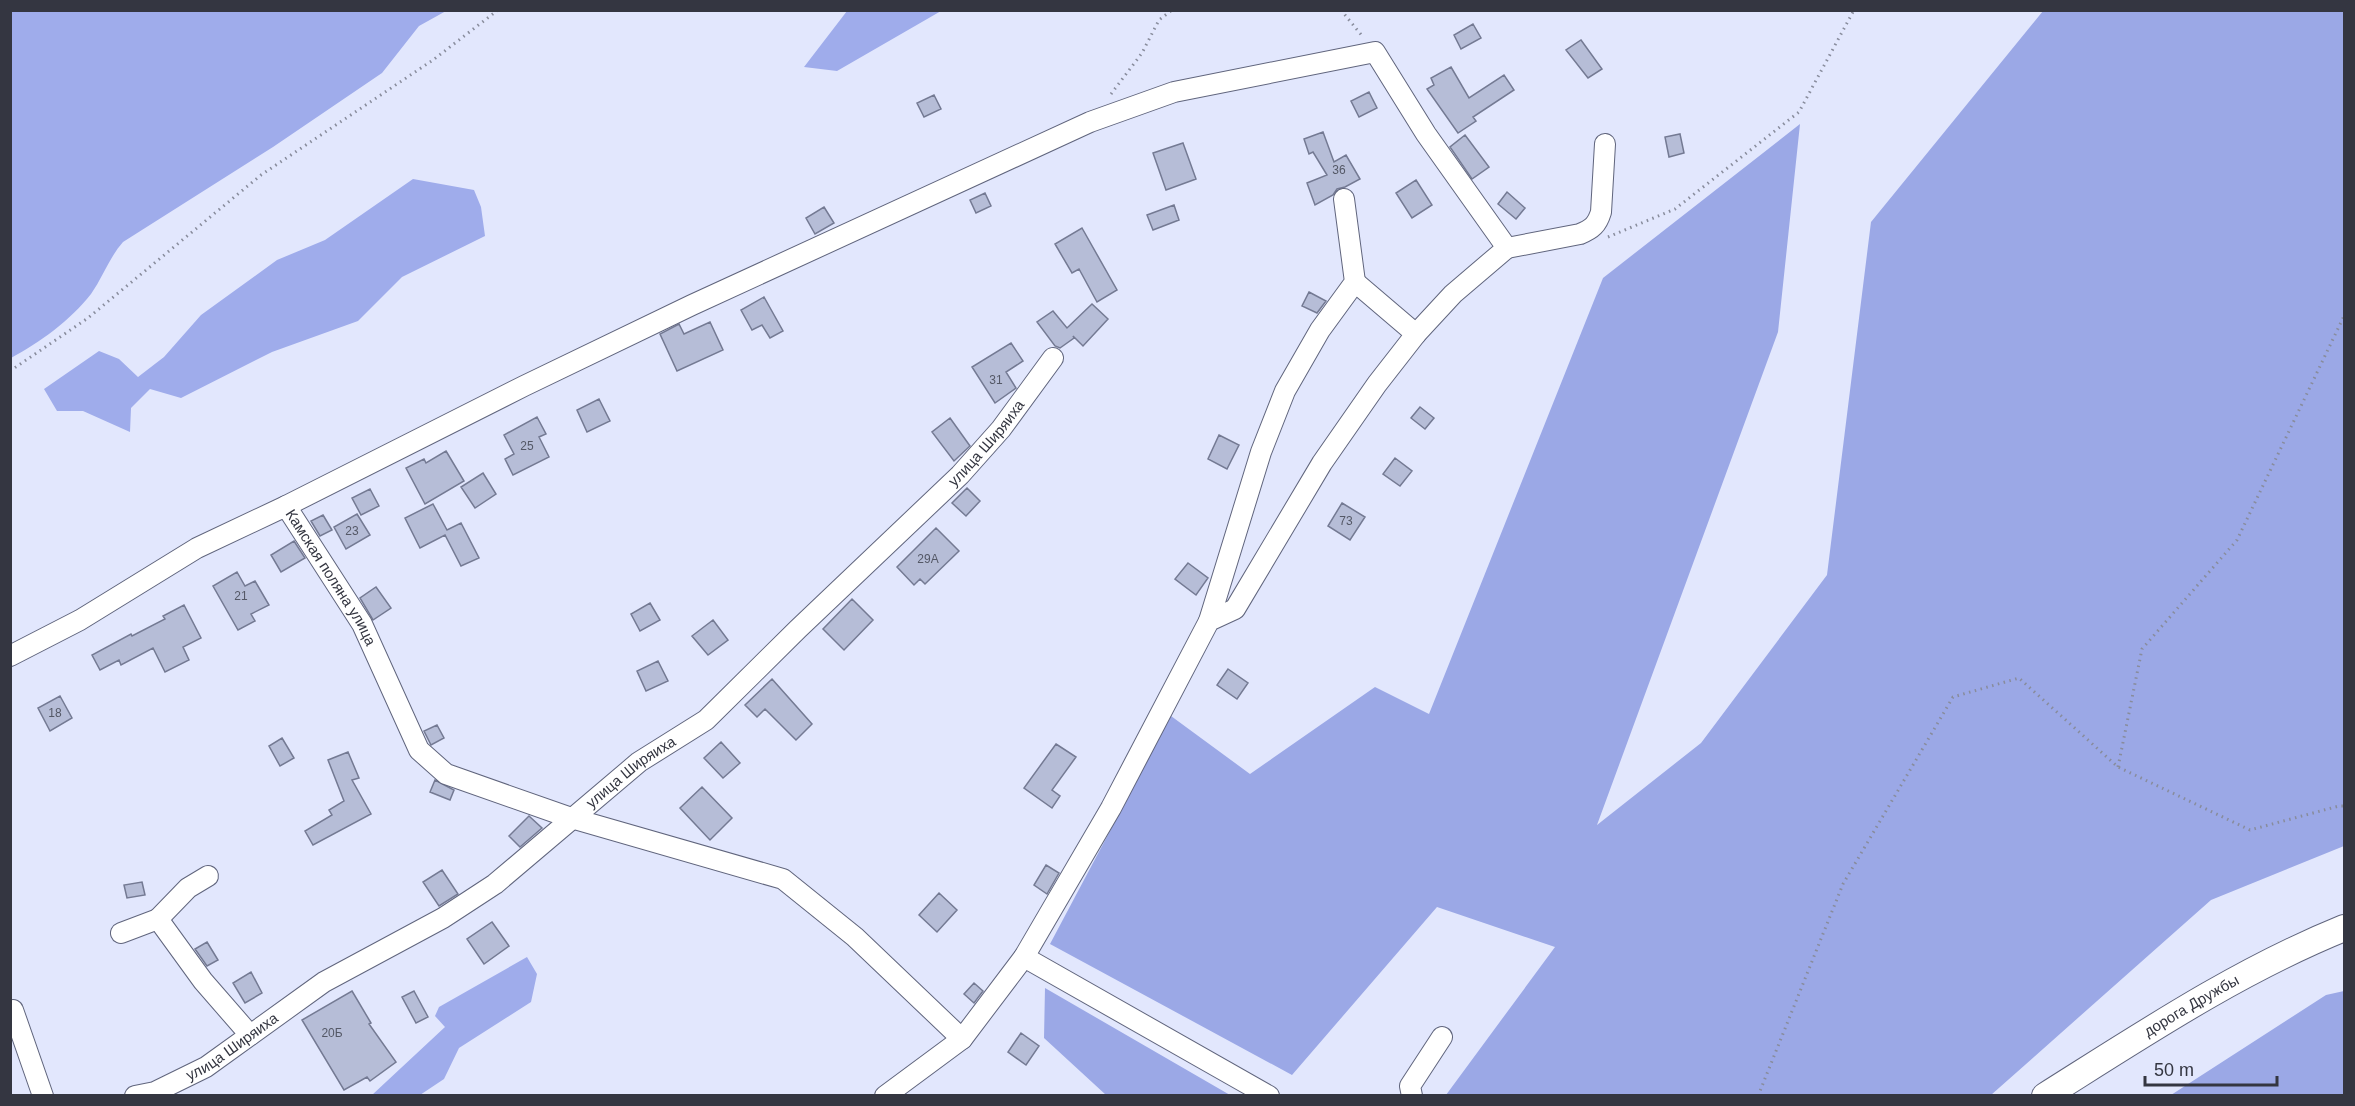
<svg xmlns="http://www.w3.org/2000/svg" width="2355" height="1106" font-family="Arial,sans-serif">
<rect width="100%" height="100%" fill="#e2e7fd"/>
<path fill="#9ba8e6" d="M2043 11H2344V846L2211 900 1991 1095H1446L1555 947 1437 907 1292 1075 1050 944 1171 716 1250 774 1375 687 1429 714 1603 278 1800 124 1778 332 1597 825 1701 743 1827 575 1871 222Z
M1045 988 1230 1095H1106L1044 1038Z
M2344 991V1095H2171L2326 995Z"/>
<path fill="#9faceb" d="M11 10H446V11L419 26 382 73 273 147 123 242C109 258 103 277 91 294 71 320 39 343 11 358Z
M847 11V10L941 11 837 71 804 67Z
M413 179 474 190 481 207 485 236 402 277 358 321 272 352 181 398 150 389 131 408 130 432 83 411H57L44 389 99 351 119 359 138 377 164 357 201 315 277 260 325 240Z
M527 957 537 974 531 1002 459 1048 444 1079 420 1095H372L445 1027 435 1016 439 1007Z"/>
<path fill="#b6bdd7" stroke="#747a93" stroke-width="1.5" d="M1473 24 1481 38 1461 49 1454 35Z
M1581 40 1602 69 1588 78 1566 50Z
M1451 67 1469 98 1504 75 1514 90 1473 117 1476 121 1458 133 1427 89 1434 85 1431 78Z
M1369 92 1377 108 1359 117 1351 101Z
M934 95 941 109 924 117 917 103Z
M1323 132 1334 162 1346 155 1360 179 1345 187 1337 189 1333 195 1315 205 1307 183 1327 175 1313 152 1309 154 1304 139Z
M1680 134 1684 153 1669 157 1665 137Z
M1465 135 1489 167 1472 179 1450 147Z
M1183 143 1196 179 1166 190 1153 153Z
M1416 180 1432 205 1412 218 1396 193Z
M1507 192 1525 208 1516 219 1498 204Z
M985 193 991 206 976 213 970 200Z
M1174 205 1179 220 1153 230 1147 215Z
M824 207 834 223 815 234 806 218Z
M1082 228 1117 290 1097 302 1079 269 1072 273 1055 244Z
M1309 292 1326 301 1317 313 1302 306Z
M764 297 783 331 770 338 762 325 752 330 741 310Z
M1092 304 1108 319 1083 346 1073 336 1074 338 1060 348 1055 346 1037 322 1053 311 1067 328Z
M710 322 723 350 677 371 660 334 679 324 684 334Z
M1011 343 1023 361 1006 372 1016 388 995 403 972 367Z
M599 399 610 421 587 432 577 410Z
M1420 407 1434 418 1425 429 1411 418Z
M537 417 546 434 539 437 549 457 513 475 505 459 514 454 504 435Z
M950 418 970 446 954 461 932 432Z
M1219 435 1239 445 1227 469 1208 459Z
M446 451 464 481 425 504 406 468 424 459 426 463Z
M1395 458 1412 471 1400 486 1383 474Z
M483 473 496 494 475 508 461 487Z
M967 488 980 501 966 516 952 503Z
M370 489 379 506 361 515 352 498Z
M1342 503 1365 517 1350 540 1328 526Z
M433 504 447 530 461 523 479 558 461 566 445 535 420 548 405 518Z
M357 514 370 535 346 549 334 527Z
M323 515 332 530 320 536 311 521Z
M936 528 959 551 925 584 920 579 914 585 897 567Z
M294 541 305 558 281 572 271 555Z
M1188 563 1208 578 1196 595 1175 579Z
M237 572 245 586 255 581 269 605 251 614 255 621 238 630 213 586Z
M376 587 391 608 373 620 360 598Z
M852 599 873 620 844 650 823 629Z
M650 603 660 620 640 631 631 614Z
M184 605 201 638 183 647 189 660 165 672 153 648 121 665 119 660 100 670 92 655 131 634 132 636 165 619 163 616Z
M713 620 728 640 708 655 692 636Z
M658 661 668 681 646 691 637 671Z
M1228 669 1248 683 1237 699 1217 685Z
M772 679 812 724 796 740 765 709 757 717 745 705Z
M60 696 72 718 50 731 38 708Z
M437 725 444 738 431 745 424 731Z
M282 738 294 758 280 766 269 746Z
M721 742 740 763 723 778 704 758Z
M1056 744 1076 757 1052 790 1060 796 1052 808 1024 788Z
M348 752 359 778 352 780 371 814 313 845 305 831 332 815 329 810 344 801 328 760Z
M435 780 454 790 450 800 430 792Z
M702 787 732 818 710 840 680 808Z
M529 816 542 828 520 847 509 836Z
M1046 865 1059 873 1047 894 1034 885Z
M442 870 458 894 439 906 423 882Z
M142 882 145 895 127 898 124 885Z
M939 893 957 910 937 932 919 915Z
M492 922 509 946 484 964 467 939Z
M207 942 218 960 207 966 195 949Z
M251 972 262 993 245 1003 233 983Z
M974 983 983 991 974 1003 964 994Z
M352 991 371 1023 369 1024 396 1062 370 1081 367 1077 344 1090 302 1020Z
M414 991 428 1017 416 1023 402 997Z
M1021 1033 1039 1046 1026 1065 1008 1052Z"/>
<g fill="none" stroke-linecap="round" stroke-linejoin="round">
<defs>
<g id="minor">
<path d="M1507 248 1580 234C1592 229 1597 225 1601 212L1605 144"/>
<path d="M1355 282 1416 334"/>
<path d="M286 506 524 386 692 305 1090 122 1174 92 1375 52 1426 134 1507 248 1453 294 1416 334 1377 384 1322 463 1235 609 1209 621 1111 808 1024 957 962 1039 885 1096"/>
<path d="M1209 621 1261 452 1285 391 1320 330 1355 282 1344 199"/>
<path id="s1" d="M10 656 80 620 197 548 286 506 362 624 419 750 446 774 571 818 783 879 855 937 962 1039"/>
<path d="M158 919 188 888 208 876"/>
<path d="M121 933 158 919 203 981 250 1035"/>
<path d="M1024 957 1269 1096"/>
<path d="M13 1010 43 1096"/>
<path id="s2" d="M135 1096 155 1092 206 1067 324 982 443 918 495 884 639 762 706 720 798 629 960 475 1001 429 1053 358"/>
<path d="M1412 1096 1410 1086 1442 1037"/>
</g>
<g id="major">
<path id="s3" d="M2045 1096C2142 1035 2238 971 2344 928"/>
</g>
</defs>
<use href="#minor" stroke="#60657d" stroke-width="22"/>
<use href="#major" stroke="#60657d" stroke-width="28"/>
<path stroke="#888c9c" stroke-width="3" stroke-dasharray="1.5 4.5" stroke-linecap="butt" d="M1341 10 1363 37
M1111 94 1142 53 1159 20 1172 10
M1608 237 1675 209 1799 112 1854 10
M10 371 88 318 261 175 433 60 498 10
M2118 767 2142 649 2237 540 2344 316
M1758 1096 1843 884 1953 697 2019 678 2118 767 2250 830 2339 806H2344"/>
<use href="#minor" stroke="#fff" stroke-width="20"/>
<use href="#major" stroke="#fff" stroke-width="26"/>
</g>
<g text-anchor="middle" stroke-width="5" stroke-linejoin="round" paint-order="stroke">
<g font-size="12" fill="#545866">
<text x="1339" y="174">36</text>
<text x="996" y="384">31</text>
<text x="527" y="450">25</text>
<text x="1346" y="525">73</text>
<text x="352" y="535">23</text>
<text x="928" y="563">29А</text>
<text x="241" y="600">21</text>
<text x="55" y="717">18</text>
<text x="332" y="1037">20Б</text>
</g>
<g font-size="15" fill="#343641" stroke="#e2e7fd">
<text dy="5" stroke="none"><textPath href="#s2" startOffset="1082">улица Ширяиха</textPath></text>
<text dy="5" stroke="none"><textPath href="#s1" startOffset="399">Камская поляна улица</textPath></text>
<text dy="5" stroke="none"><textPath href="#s2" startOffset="596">улица Ширяиха</textPath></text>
<text dy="5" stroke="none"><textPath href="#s3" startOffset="172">дорога Дружбы</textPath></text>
<text dy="5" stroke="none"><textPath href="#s2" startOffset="110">улица Ширяиха</textPath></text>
</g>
</g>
<rect width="2355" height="1106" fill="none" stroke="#343641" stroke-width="24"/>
<path d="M2145 1076v9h132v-9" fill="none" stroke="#343641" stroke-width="3"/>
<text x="2154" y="1076" font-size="18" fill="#343641" stroke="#e2e7fd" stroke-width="4.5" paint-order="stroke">50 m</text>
</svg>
